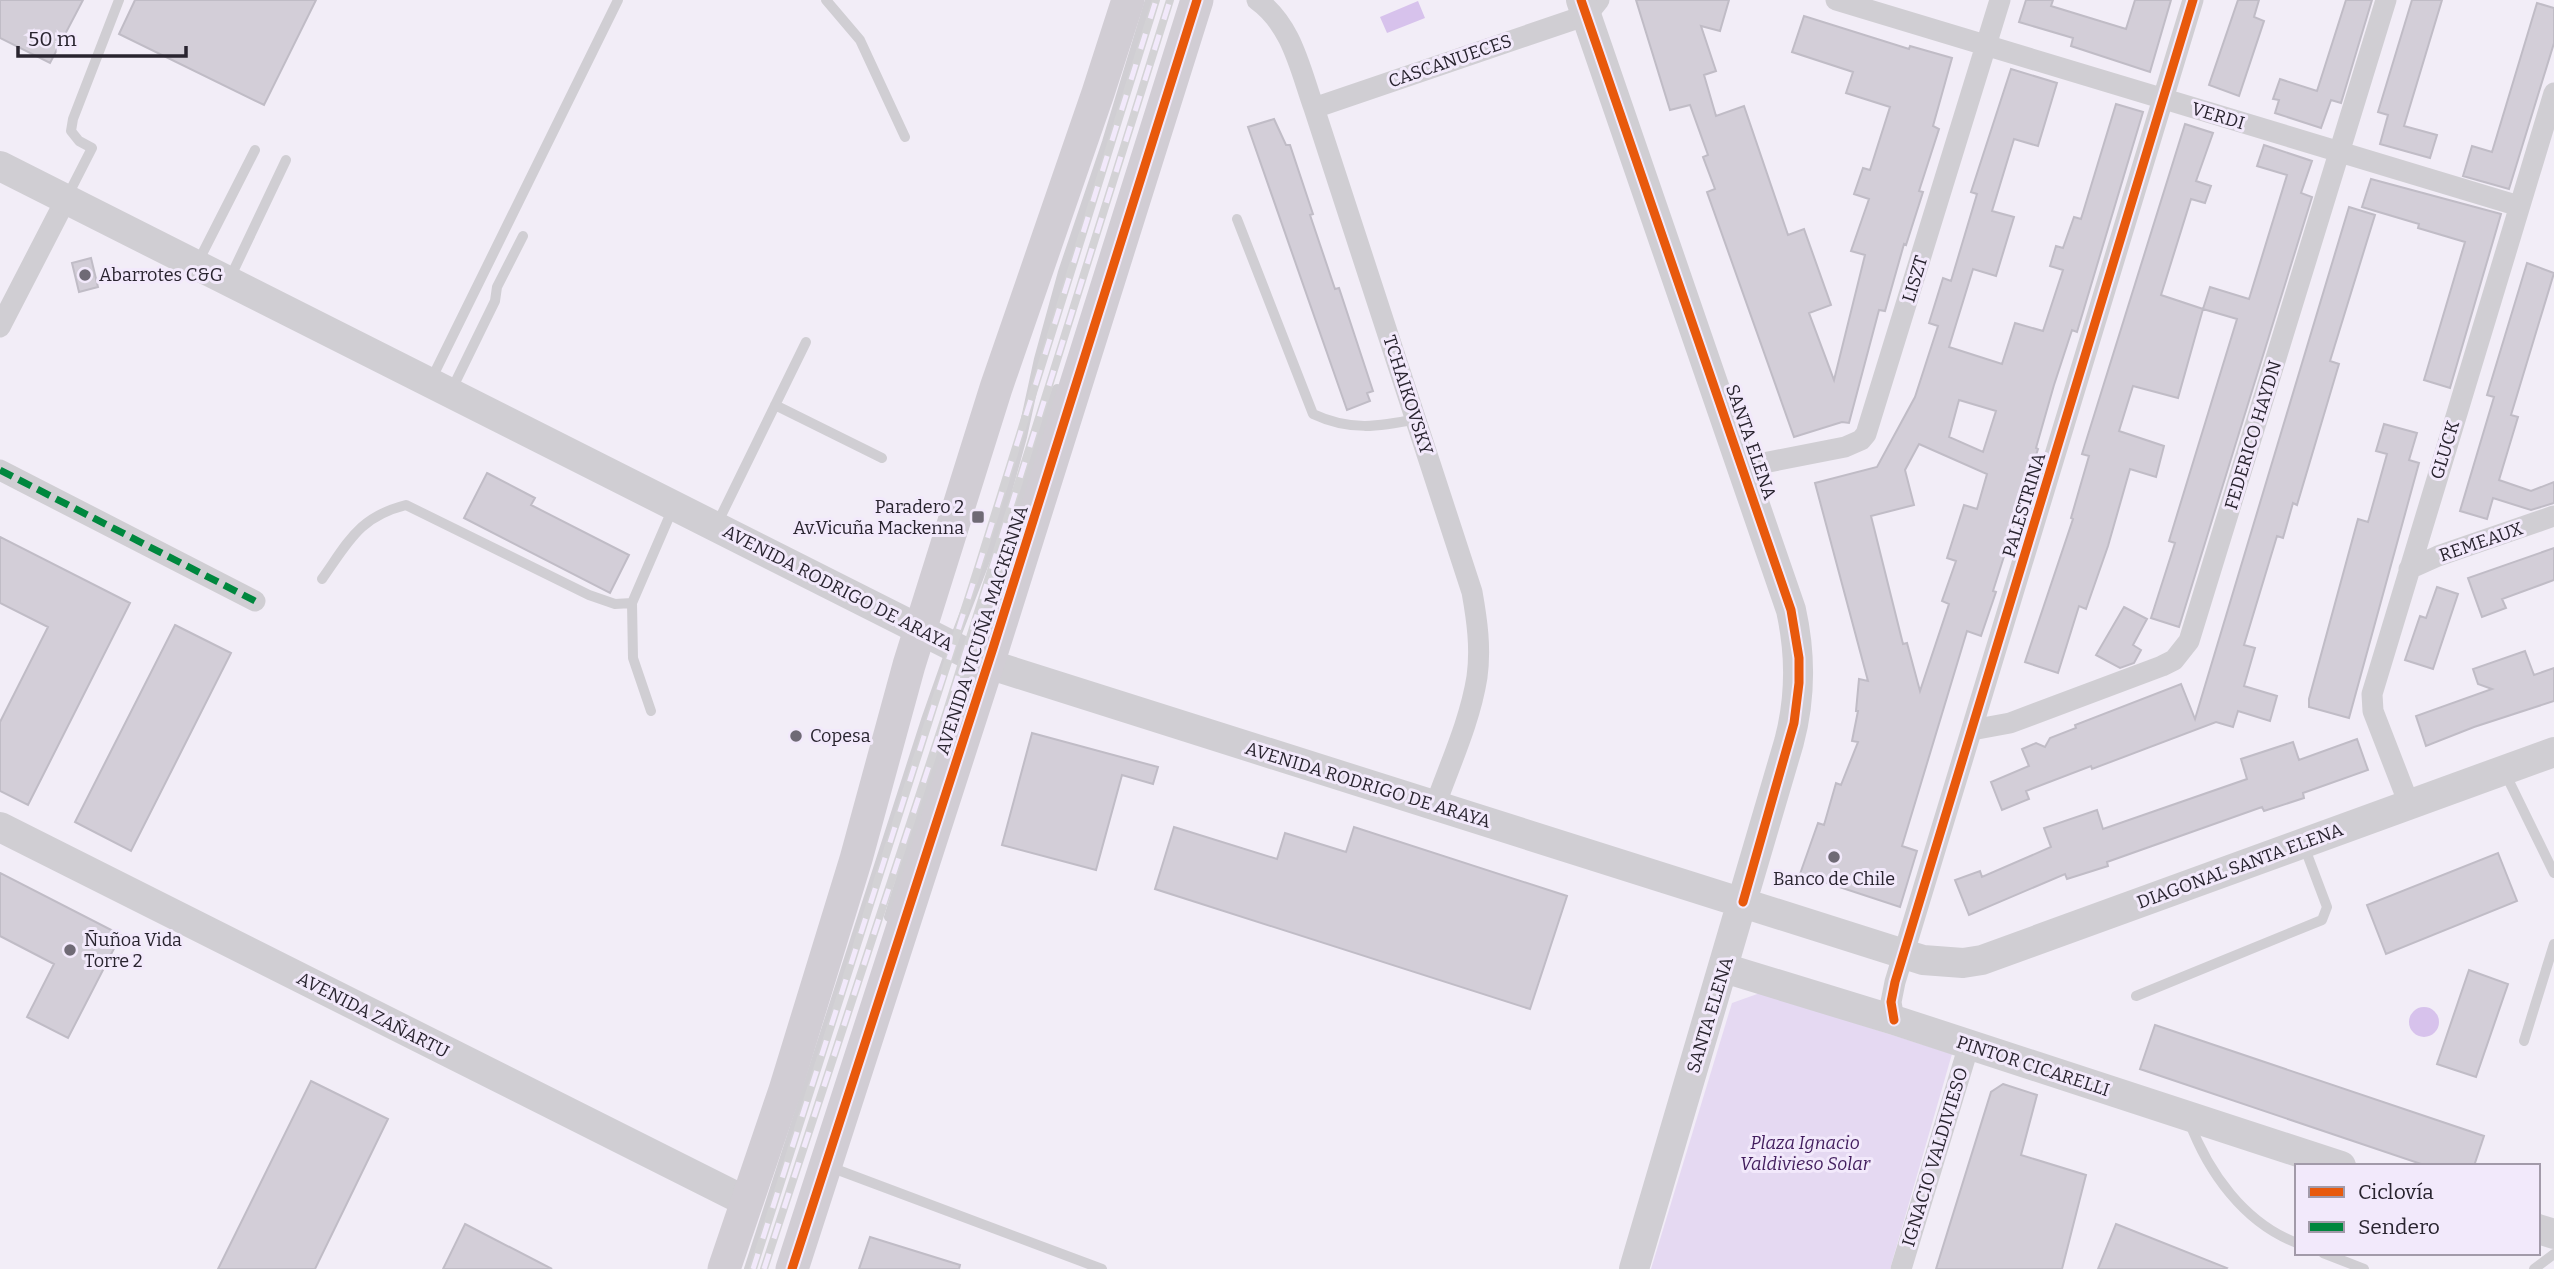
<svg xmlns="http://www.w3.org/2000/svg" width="2554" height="1269" font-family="Bitter,serif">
<rect width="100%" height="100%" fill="#f2edf7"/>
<path fill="#e5d9f2" d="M1760 993 1952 1054 1890 1269H1651L1732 1003Z"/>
<path fill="#d7c2ec" d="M1418 1 1425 18 1387 33 1380 17Z
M2409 1022a15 15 0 1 1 30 0a15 15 0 1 1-30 0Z"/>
<path fill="#d3ced8" stroke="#c0bcc6" stroke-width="2" fill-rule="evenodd" d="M0 0H83L50 63 0 38Z
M135 0H316L264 105 119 34Z
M1636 0H1729L1720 31 1701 26 1716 71 1704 75 1716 116 1744 106 1788 235 1804 229 1831 305 1809 313 1834 380 1865 255 1851 251 1869 199 1854 194 1863 168 1870 170 1890 107 1846 93 1853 72 1792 52 1804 16 1909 49 1910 46 1952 58 1933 126 1939 129 1919 191 1923 192 1906 245 1904 244 1885 311 1879 310 1849 423 1842 422 1794 437 1707 192 1715 189 1703 157 1708 155 1690 105 1670 110Z
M2026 0H2053L2051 6 2126 29 2135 0H2171L2150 72 2071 46 2073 38 2019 22Z
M2238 0H2259L2254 17 2264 21 2239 96 2209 85Z
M2346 0H2372L2341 103 2331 100 2321 128 2275 113 2279 100 2273 99 2280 79 2317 91Z
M2412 0H2442L2404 126 2437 135 2430 158 2380 144 2388 115 2378 112Z
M2537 3 2554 8V43L2509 189 2463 176 2472 146 2492 152Z
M2011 69 2057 83 2038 146 2014 139 1992 211 2014 217 1996 276 1973 269 1949 347 2002 364 2015 323 2043 331 2063 270 2050 266 2056 246 2063 248 2074 217 2081 219 2116 104 2143 112 2077 332 2072 330 2054 385 2036 448 2038 449 1993 591 1996 592 1981 636 1967 631 1902 846 1917 851 1900 907 1800 874 1818 823 1824 825 1836 783 1841 785 1858 742 1852 741 1858 711H1856L1859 679 1868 681 1815 483 1877 467 1915 397 1938 326 1929 323 1943 278 1951 281 1977 194 1971 192ZM1959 400 1996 411 1983 452 1949 437ZM1919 444 1987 474 1977 509 1964 505 1947 558 1956 561 1942 601 1949 604 1920 691 1907 643 1903 644 1871 516 1914 505 1905 470Z
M1274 119 1286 145H1290L1313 214 1310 215 1335 289 1339 288 1373 391 1367 393 1370 401 1347 410 1248 127Z
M2185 124 2213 133 2196 181 2211 186 2205 203 2191 199 2161 295 2203 309 2178 398 2133 386 2119 431 2164 446 2156 477 2130 469 2108 546 2086 609 2079 606 2058 673 2025 662 2073 519 2071 518 2089 456 2082 454Z
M2264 145 2312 161 2301 193 2312 197 2179 627 2151 618 2175 543 2169 541 2237 319 2203 309 2210 287 2249 299 2287 175 2257 166Z
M2371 179 2501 214 2450 388 2424 380 2465 242 2418 228 2419 224 2362 207Z
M2349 207 2375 215 2330 361 2339 364 2297 505 2293 503 2283 538 2277 536 2244 645 2255 648 2244 686 2277 696 2270 721 2238 711 2233 727 2216 722 2092 769 2091 766 2026 791 2029 799 2002 810 1991 782 2029 766 2022 749 2036 743 2045 747 2050 738 2076 728 2075 725 2181 684 2195 719Z
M91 258 98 287 79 292 72 263Z
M2527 263 2554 273 2511 415 2518 417 2499 480 2531 491 2554 482V503L2531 510 2493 498 2487 519 2460 511 2494 397 2487 395Z
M2384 424 2417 433 2409 460 2419 463 2349 718 2309 707V699L2358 519 2368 522 2387 454 2376 451Z
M487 473 535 498 531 505 629 555 610 593 464 518Z
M0 537 130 603 28 805 0 791V722L48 627 0 603Z
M2554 548V580L2502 599 2506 608 2482 617 2468 578Z
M2437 587 2458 594 2433 669 2405 660 2420 616 2426 618Z
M2124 607 2147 619 2133 645 2141 650 2134 663 2120 668 2096 655Z
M175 625 231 653 131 851 75 822Z
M2525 651 2534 675 2554 668V701L2474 727 2426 746 2416 716 2492 689 2478 684 2473 669Z
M1032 733 1158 767 1153 784 1122 775 1096 870 1002 845Z
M2357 739 2368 770 2303 793 2304 798 2264 811 2262 807 2107 862 2108 866 2067 879 2065 874 1969 915 1955 880 1980 871 1982 877 2051 847 2044 828 2097 810 2103 829 2247 779 2241 759 2293 742 2299 760Z
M1174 827 1277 859 1285 833 1346 852 1354 827 1567 896 1530 1009 1155 889Z
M2498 853 2517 901 2386 954 2367 905Z
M0 873 121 935 68 1038 27 1017 54 964 0 936Z
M2469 970 2508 984 2476 1077 2437 1064Z
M2155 1025 2484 1136 2474 1166H2427L2140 1069Z
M311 1081 388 1119 315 1269H218Z
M2003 1084 2037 1095 2021 1155 2086 1175 2062 1269H1936L1991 1092Z
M465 1224 552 1269H443Z
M2116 1224 2227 1268 2226 1269H2098Z
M870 1237 960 1265 959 1269H859Z"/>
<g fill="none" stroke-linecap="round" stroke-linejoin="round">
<path stroke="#d0ced3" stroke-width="10" d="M826 0 860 40 905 137
M67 197 92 148 79 141 71 131 73 119 119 0
M1237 219 1313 414C1349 431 1379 427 1416 419
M198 262 255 150
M230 278 286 160
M430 382 618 0
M451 391 495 301 497 287 523 236
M775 405 882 458
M716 526 806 342
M322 579C349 541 359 517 406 505L589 595 615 604 632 603
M651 711 633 658 632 603 673 508
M2505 773 2554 873
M889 917 1031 461 1057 389
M2136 996 2322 920 2327 907 2304 846
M2524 1041 2554 944
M2189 1121C2208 1172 2244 1223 2297 1243
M830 1167 1102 1269
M2323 1253 2364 1269
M749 1269 926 720 952 646 995 535 1022 437 1039 359 1063 272 1107 142 1150 0
M2534 1269 2554 1254"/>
<path stroke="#d0ced3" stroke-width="21" d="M1257 0C1292 25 1300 69 1314 108L1472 592C1477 620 1481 648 1477 677 1470 721 1450 764 1435 806
M1836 0 2519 206
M1314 108 1587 15 1599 0
M0 327 66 199
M1743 467 1845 447 1861 440 1866 434 2000 0
M0 470 255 601
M2409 569 2438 556 2554 516
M1972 730 2010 723 2162 666 2174 660 2189 641 2386 0
M2409 804 2373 711 2372 694 2554 93
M1894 1020 1891 1002 1895 982 2193 0
M1901 1269 1969 1045"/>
<path stroke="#d0ced3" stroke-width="30" d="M1581 0 1791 610C1801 655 1801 697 1789 742L1634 1269
M0 166 988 664 1923 960 1963 963 1982 960 2554 752
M0 827 747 1202
M1724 968 1894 1020 2341 1166
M2538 1229 2554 1234"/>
<path stroke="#d1cdd4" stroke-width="33" d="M724 1269 785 1090 856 859 909 665 996 388 1098 93 1128 0
M792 1269 993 648 1197 0"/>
<defs>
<path id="rail" d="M753 1269 979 565 1156 0
M764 1269 946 714 1170 0"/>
</defs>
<use href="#rail" stroke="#d3d2d5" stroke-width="8"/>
<use href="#rail" stroke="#f2e9fb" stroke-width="5" stroke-dasharray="16" stroke-linecap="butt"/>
<path stroke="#00873e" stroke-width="7" stroke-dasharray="14 7" stroke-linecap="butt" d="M0 470 255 601"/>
<defs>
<path id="cycleway" d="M1581 0 1791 610 1799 658V683L1794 723 1743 902
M1894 1020 1891 1002 1895 982 2193 0
M792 1269 993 648 1197 0"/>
</defs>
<use href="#cycleway" stroke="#f2e9fb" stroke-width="13"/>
<use href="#cycleway" stroke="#e8590c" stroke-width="9"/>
</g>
<g fill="#6f6a75" stroke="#f2e9fb" stroke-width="2.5">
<circle cx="85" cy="275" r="7"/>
<rect x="971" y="510" width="14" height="14" rx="3.5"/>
<circle cx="796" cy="736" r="7"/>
<circle cx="1834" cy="857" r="7"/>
<circle cx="70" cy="950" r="7"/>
</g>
<g text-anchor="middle" stroke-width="6" stroke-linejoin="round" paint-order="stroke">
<g font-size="18" fill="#29242f" stroke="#f2e9fb">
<text transform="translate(1450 61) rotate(-19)" y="6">CASCANUECES</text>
<text transform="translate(2218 116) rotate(17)" y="6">VERDI</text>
<text transform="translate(1915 279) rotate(-73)" y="6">LISZT</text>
<text transform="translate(1408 395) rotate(72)" y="6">TCHAIKOVSKY</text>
<text transform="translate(2253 435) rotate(-73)" y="6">FEDERICO HAYDN</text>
<text transform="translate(1751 442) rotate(71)" y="6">SANTA ELENA</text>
<text transform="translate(2445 450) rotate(-73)" y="6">GLUCK</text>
<text transform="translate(2024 505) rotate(-73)" y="6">PALESTRINA</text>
<text transform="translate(2481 542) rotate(-19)" y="6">REMEAUX</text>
<text transform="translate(838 588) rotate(27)" y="6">AVENIDA RODRIGO DE ARAYA</text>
<text transform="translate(982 630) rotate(-72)" y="6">AVENIDA VICUÑA MACKENNA</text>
<text transform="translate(1368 785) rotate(17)" y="6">AVENIDA RODRIGO DE ARAYA</text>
<text transform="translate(2240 866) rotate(-20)" y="6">DIAGONAL SANTA ELENA</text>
<text transform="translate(373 1015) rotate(27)" y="6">AVENIDA ZAÑARTU</text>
<text transform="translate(1710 1015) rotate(-73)" y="6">SANTA ELENA</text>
<text transform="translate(2033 1066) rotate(18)" y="6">PINTOR CICARELLI</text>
<text transform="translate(1935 1157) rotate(-73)" y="6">IGNACIO VALDIVIESO</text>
</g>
<g font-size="18" fill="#29242f" stroke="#f2e9fb" text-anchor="start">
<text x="99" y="281">Abarrotes C&amp;G</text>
<text x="964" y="513" text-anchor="end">Paradero 2<tspan x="964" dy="21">Av.Vicuña Mackenna</tspan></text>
<text x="810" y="742">Copesa</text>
<text x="1834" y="885" text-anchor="middle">Banco de Chile</text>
<text x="84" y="946">Ñuñoa Vida<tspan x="84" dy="21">Torre 2</tspan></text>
</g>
<g font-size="18" font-style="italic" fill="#411c5d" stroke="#f2e9fb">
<text x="1805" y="1149">Plaza Ignacio<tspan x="1805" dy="21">Valdivieso Solar</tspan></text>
</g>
</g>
<rect x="2295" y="1164" width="245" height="91" fill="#f2e9fb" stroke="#a29aa9" stroke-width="2"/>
<rect x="2309" y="1187" width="35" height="10" fill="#e8590c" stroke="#a29aa9" stroke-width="2"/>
<text x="2358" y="1199" font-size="21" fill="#29242f">Ciclovía</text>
<rect x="2309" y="1222" width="35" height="10" fill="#00873e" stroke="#a29aa9" stroke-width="2"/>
<text x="2358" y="1234" font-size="21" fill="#29242f">Sendero</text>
<path d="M18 46v10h168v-10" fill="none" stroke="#29242f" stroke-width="3.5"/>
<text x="28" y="46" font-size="21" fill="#29242f" stroke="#f2e9fb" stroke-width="5" paint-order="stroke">50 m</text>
</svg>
